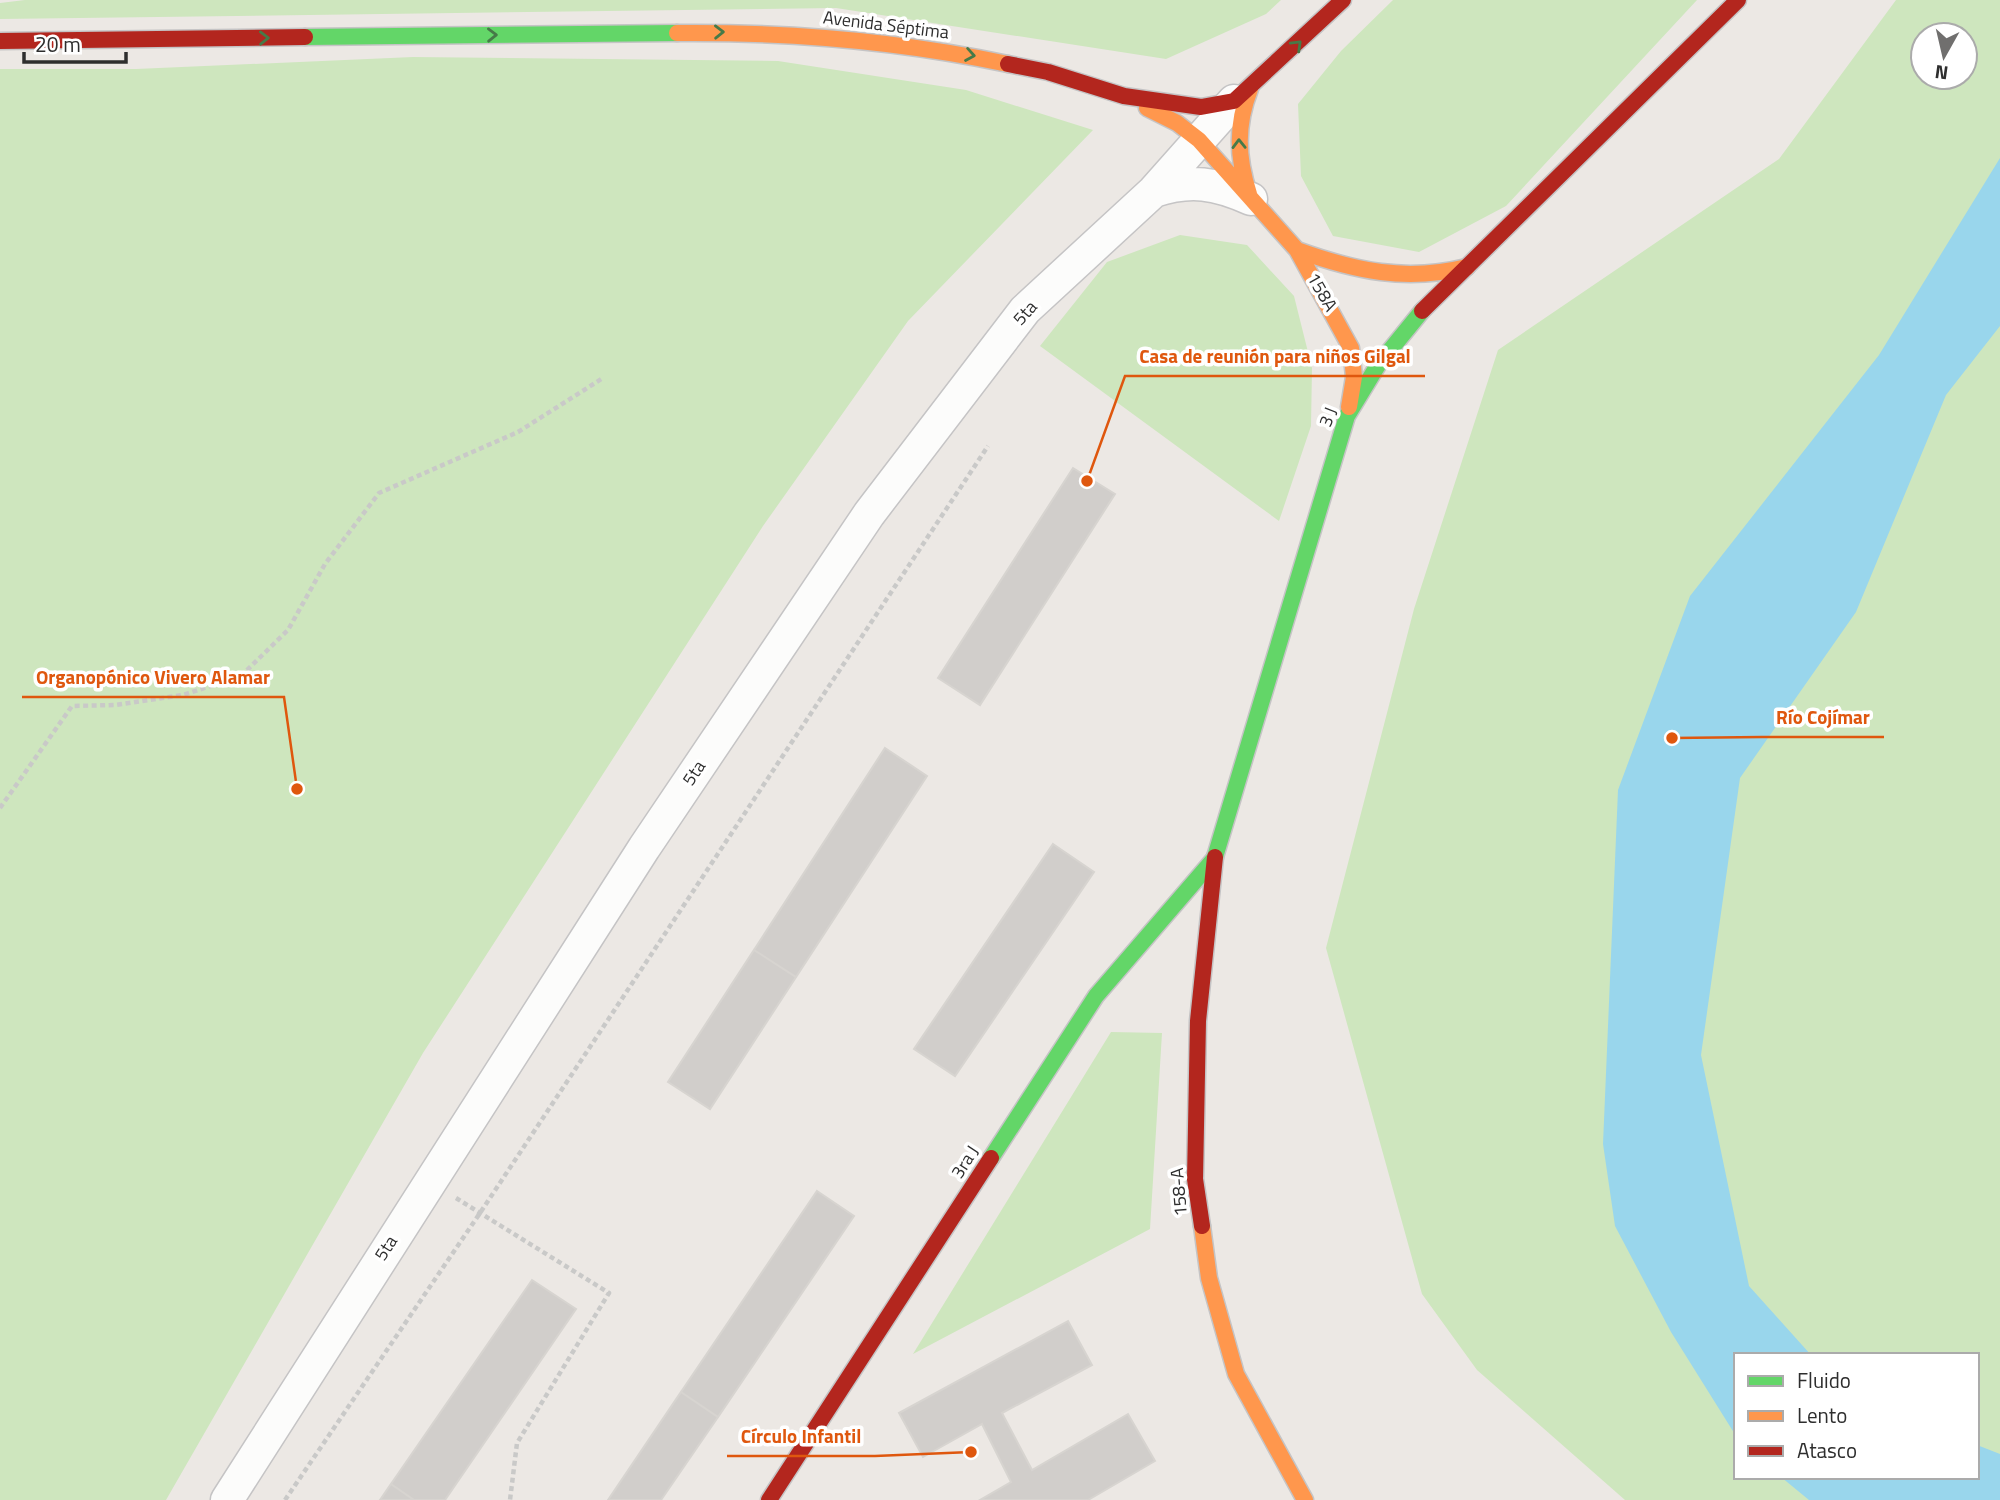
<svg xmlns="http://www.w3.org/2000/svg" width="2000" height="1500" font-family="'Titillium Web',sans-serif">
<rect width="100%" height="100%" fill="#ece8e4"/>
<path fill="#cee6be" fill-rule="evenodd" d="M25 0H1281L1266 14 1166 59 836 8 0 19V3Z
M1393 0H1697L1506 206 1419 252 1333 236 1301 176 1298 104 1341 51Z
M1896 0H2000V1500H1625L1477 1370 1422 1294 1326 948 1414 609 1498 350 1779 159ZM1923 35H1965V77H1923ZM1736 1355H1977V1477H1736Z
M413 57 778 61 966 90 1093 130 908 321 763 526 423 1053 166 1500H0V69H136Z
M1180 235 1247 245 1294 296 1312 368 1311 426 1279 521 1040 346 1107 262Z
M1111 1032 1162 1033 1150 1229 913 1354Z"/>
<path fill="#99d6ec" d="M2000 158V326L1946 395 1856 612 1740 778 1701 1055 1749 1286 1811 1355H1736V1436L1671 1332 1615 1226 1603 1144 1618 790 1690 596 1879 355Z
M1977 1445 2000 1454V1500H1809L1781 1477H1977Z"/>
<path fill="#d1cecb" stroke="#d7d4d0" stroke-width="2" d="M1073 468 1115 494 980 705 938 678Z
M885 748 927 776 796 977 754 950Z
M1053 844 1094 872 955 1076 914 1049Z
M754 950 796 977 710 1109 668 1082Z
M817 1191 854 1216 718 1417 681 1392Z
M532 1280 576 1309 445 1500H414L391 1484Z
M1068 1321 1092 1365 1002 1413 1032 1470 1128 1414 1155 1461 1088 1500H980L1011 1482 982 1424 923 1457 899 1413Z
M681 1392 718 1417 661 1500H608Z
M391 1484 414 1500H380Z"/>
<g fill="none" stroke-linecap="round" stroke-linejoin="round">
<defs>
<path id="street" d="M1154 191C1190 179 1216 183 1251 199
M227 1500 644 848 869 514 1025 310 1154 191 1234 101"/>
<path id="fast" d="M305 37 677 33
M1215 857 1347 416 1378 365 1422 311
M991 1158 1096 996 1214 859"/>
<path id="slow" d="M677 33C789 32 899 41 1008 64
M1147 108 1177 123 1199 140 1297 250 1351 348 1354 377 1349 407
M1249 194C1237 157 1236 125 1250 89
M1297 250C1355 271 1406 282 1467 267
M1202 1226 1209 1278 1236 1374 1305 1500"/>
<path id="jam" d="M0 41 305 37
M1008 64 1048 72 1124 96 1201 107 1234 101 1343 0
M1422 311 1738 0
M1202 1226 1195 1179 1198 1021 1215 857
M769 1500 991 1158"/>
</defs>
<use href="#street" stroke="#c5c4c5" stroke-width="35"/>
<use href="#fast" stroke="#c5c4c5" stroke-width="19"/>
<use href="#slow" stroke="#c5c4c5" stroke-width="19"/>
<use href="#jam" stroke="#c5c4c5" stroke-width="19"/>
<path stroke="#c9c9c8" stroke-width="4.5" stroke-dasharray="5 3.5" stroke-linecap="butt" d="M0 808 72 706 115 705 183 695 241 676 288 630 325 564 379 493 518 432 603 378
M456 1198 609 1293 517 1443 510 1500
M285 1500 480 1213 988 446"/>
<use href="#street" stroke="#fcfcfb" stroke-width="32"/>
<use href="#fast" stroke="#63d668" stroke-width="16"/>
<use href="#slow" stroke="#ff974d" stroke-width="16"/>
<use href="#jam" stroke="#b3261e" stroke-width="16"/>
</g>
<defs><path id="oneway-chevron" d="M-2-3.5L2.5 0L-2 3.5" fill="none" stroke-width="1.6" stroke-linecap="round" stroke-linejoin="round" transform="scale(1.75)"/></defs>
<g stroke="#467a48">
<use href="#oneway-chevron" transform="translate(719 32) rotate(-1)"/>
<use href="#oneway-chevron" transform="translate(492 35) rotate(-1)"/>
<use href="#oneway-chevron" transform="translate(264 38) rotate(-1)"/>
<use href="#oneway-chevron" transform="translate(1297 45) rotate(-44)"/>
<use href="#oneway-chevron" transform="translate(970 55) rotate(10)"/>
<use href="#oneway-chevron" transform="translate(1239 144) rotate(-91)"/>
</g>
<g text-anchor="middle" stroke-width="7" stroke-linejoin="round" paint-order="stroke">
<g font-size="18" fill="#2e2e2e" stroke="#fff">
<text transform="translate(886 25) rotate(7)" y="6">Avenida Séptima</text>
<text transform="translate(1322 292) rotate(60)" y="6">158A</text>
<text transform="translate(1025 313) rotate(-48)" y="6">5ta</text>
<text transform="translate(1328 417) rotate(-68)" y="6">3 J</text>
<text transform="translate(694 773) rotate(-56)" y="6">5ta</text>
<text transform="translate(965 1162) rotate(-57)" y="6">3ra J</text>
<text transform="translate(1179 1192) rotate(-95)" y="6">158-A</text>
<text transform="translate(386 1248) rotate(-57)" y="6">5ta</text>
</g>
</g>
<path fill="none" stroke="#df570e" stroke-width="2.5" d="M1087 481L1125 376H1425M297 789L284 697H22M1672 738L1762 737H1884M971 1452L875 1456H727"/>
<g fill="#df570e" stroke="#fff" stroke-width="2.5">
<circle cx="1087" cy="481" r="7"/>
<circle cx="297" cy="789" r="7"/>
<circle cx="1672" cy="738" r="7"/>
<circle cx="971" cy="1452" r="7"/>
</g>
<g font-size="19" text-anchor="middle" font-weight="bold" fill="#df570e" stroke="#fff" stroke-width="7" stroke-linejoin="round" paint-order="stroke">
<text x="1275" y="363">Casa de reunión para niños Gilgal</text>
<text x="153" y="684">Organopónico Vivero Alamar</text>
<text x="1823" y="724">Río Cojímar</text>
<text x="801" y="1443">Círculo Infantil</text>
</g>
<rect x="1734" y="1353" width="245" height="126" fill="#ffffff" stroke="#ababab" stroke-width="2"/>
<rect x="1748" y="1376" width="35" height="10" fill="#63d668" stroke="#ababab" stroke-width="2"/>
<text x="1797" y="1388" font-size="21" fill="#2e2e2e">Fluido</text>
<rect x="1748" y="1411" width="35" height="10" fill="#ff974d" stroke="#ababab" stroke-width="2"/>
<text x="1797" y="1423" font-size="21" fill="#2e2e2e">Lento</text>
<rect x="1748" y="1446" width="35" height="10" fill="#b3261e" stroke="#ababab" stroke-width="2"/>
<text x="1797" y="1458" font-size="21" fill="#2e2e2e">Atasco</text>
<g transform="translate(1944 56) rotate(188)"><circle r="33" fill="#ffffff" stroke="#ababab" stroke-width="2"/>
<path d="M0-5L12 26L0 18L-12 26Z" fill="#706f6e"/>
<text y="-10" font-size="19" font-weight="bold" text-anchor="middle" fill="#2e2e2e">N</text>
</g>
<path d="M24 52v10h102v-10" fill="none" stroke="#2e2e2e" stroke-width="3.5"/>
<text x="35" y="52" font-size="21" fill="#2e2e2e" stroke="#ffffff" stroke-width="5" paint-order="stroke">20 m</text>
</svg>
